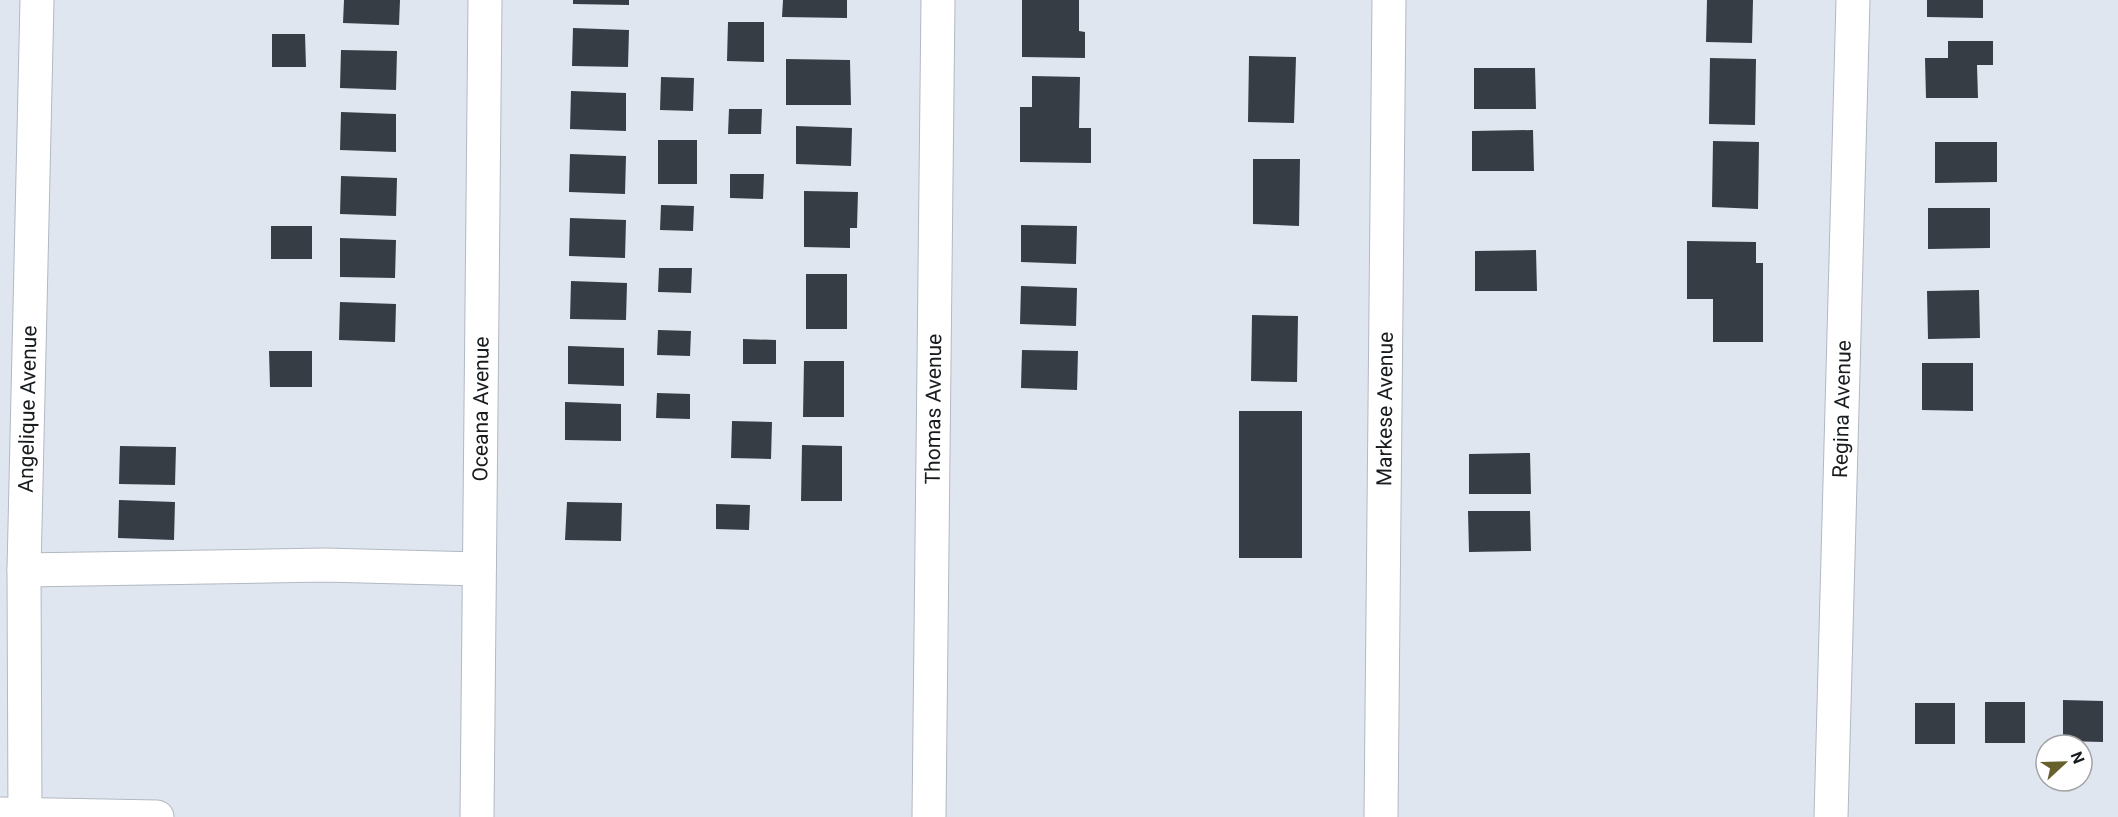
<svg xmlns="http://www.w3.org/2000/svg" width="2118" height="817" font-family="Roboto,sans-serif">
<rect width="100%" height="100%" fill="#e0e6f0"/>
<path fill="#373d44" d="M344 0H400L399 25 343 23Z
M573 0H629V5L573 4Z
M783 0H847V18L782 17Z
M1022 0H1079V31L1085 32V58L1022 57Z
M1707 0H1753L1752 43 1706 42Z
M1927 0H1983V18L1927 17Z
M728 22H764V62L727 61Z
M573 28 629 30 628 67 572 66Z
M272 34H305L306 67H272Z
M1948 41H1993V65H1977L1978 98H1926L1925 58H1948Z
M341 50 397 51 396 90 340 88Z
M1249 56 1296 57 1294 123 1248 122Z
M1710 58 1756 59 1755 125 1709 124Z
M786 59 850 60 851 105H786Z
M1474 68H1535L1536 109H1474Z
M1032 76 1080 77 1079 128H1091V163L1020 162V107H1032Z
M661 77 694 78 693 111 660 110Z
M571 91 626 93V131L570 129Z
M729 109H762L761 134H728Z
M341 112 396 114V152L340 150Z
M796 126 852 128 851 166 796 164Z
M1533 130 1534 171H1472V131Z
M658 140H697V184H658Z
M1713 141 1759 142 1758 209 1712 207Z
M1935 142H1997V182L1935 183Z
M570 154 626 156 625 194 569 192Z
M1253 159H1300L1299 226 1253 224Z
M730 174H764L763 199 730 198Z
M341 176 397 178 396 216 340 214Z
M804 191 858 192 857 228H850V248L804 247Z
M661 205 694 206 693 231 660 230Z
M1928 208H1990V248L1928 249Z
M570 218 626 220 625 258 569 256Z
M1021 225 1077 226 1076 264 1021 262Z
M271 226H312V259H271Z
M340 238 396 240 395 278 340 277Z
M1687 241 1756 242V263H1763V342H1713V299H1687Z
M1536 250 1537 291H1475V251Z
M659 268H692L691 293 658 292Z
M806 274H847V329H806Z
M571 281 627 283 626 320 570 319Z
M1021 286 1077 288 1076 326 1020 324Z
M1979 290 1980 338 1928 339 1927 291Z
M340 302 396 304 395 342 339 340Z
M1252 315 1298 316 1297 382 1251 381Z
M658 330 691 331 690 356 657 355Z
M743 339 776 340V364H743Z
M568 346 624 348V386L568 384Z
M1022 350 1078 351 1077 390 1021 388Z
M269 351H312V387H270Z
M804 361H844V417H803Z
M1922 363H1973V411L1922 410Z
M657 393 690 394V419L656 418Z
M565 402 621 404V441L565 440Z
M1239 411H1302V558H1239Z
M732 421 772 422 771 459 731 458Z
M802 445 842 446V501H801Z
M120 446 176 447 175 485 119 484Z
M1530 453 1531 494H1469V454Z
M119 500 175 502 174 540 118 538Z
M567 502 622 503 621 541 565 540Z
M716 504 750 505 749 530 716 529Z
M1468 511H1530L1531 551 1469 552Z
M2063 700 2103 701V742L2063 741Z
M1985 702H2025V743H1985Z
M1915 703H1955V744H1915Z"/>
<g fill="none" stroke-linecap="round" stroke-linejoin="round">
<defs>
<g id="minor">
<path d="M24 570 324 565 479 569"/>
<path d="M0 814 157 817"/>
<path id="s1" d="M25 817 24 570 37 0"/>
<path id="s2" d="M477 817 485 0"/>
<path id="s3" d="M929 817 938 0"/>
<path id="s4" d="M1381 817 1389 0"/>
<path id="s5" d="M1831 817 1853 0"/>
</g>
</defs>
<use href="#minor" stroke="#b2b9c2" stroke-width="35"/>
<use href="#minor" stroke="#fff" stroke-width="33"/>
</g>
<g text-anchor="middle" stroke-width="6" stroke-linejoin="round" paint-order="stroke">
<g font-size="21" fill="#191c1f" stroke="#fff">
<text dy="7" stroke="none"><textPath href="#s1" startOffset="408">Angelique Avenue</textPath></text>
<text dy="7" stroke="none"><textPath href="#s2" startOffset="408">Oceana Avenue</textPath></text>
<text dy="7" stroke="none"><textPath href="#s3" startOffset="408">Thomas Avenue</textPath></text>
<text dy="7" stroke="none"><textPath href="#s4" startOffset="408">Markese Avenue</textPath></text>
<text dy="7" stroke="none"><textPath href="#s5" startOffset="408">Regina Avenue</textPath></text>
</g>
</g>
<g transform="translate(2064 763) rotate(68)"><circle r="28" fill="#ffffff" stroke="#a3a4a5" stroke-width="1.5"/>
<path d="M0-4.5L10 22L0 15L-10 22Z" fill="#67602d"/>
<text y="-9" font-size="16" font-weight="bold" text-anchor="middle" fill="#191c1f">N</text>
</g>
</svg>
